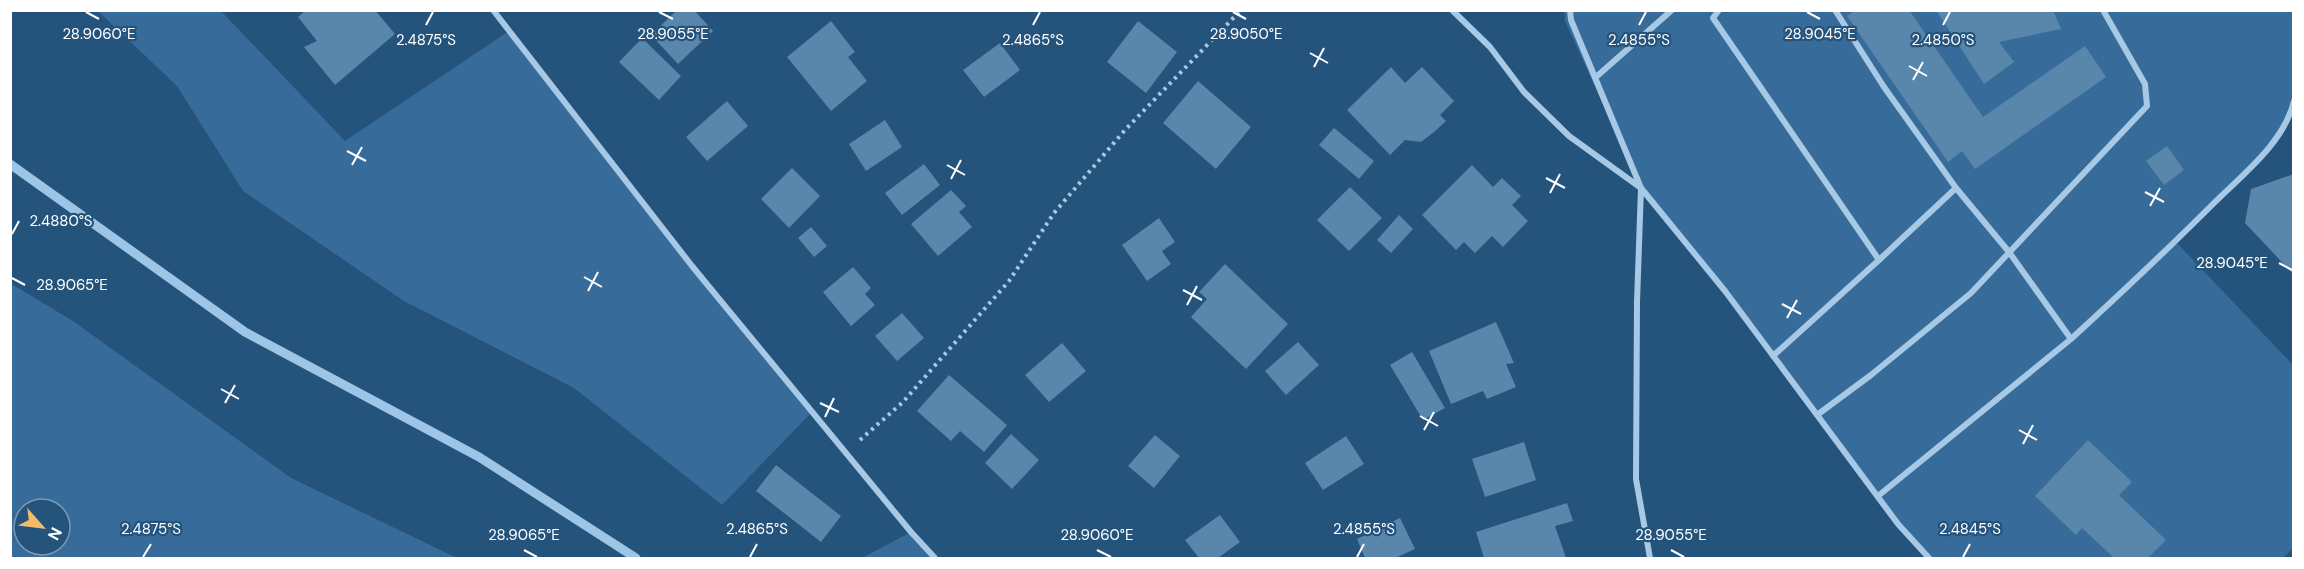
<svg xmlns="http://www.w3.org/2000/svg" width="2304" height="569" font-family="'DM Sans',sans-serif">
<rect width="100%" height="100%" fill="#24537c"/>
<path fill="#376c9a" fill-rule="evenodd" d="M98 11H221L345 141 509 31 692 266 812 412 722 505 574 388 404 301 243 191 177 86Z
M1564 11H2293L2294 101 2269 148 2176 242 2293 365V548L2283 558H1929L1898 524 1773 356 1641 188 1565 21Z
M10 283 73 321 291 478 457 558H11ZM24 509H60V545H24Z
M911 532 935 558H862Z"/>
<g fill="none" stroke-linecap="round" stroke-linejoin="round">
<path stroke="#9cc5e6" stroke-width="9" d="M10 164 245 332 479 457 636 558"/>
</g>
<path fill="#5986ab" d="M306 10H375L395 34 335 85 304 47 317 41 298 17Z
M677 10H694L713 31 678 64 651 35Z
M1855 10H1909L1983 117 2085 46 2106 77 1975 169 1962 151 1948 162 1847 16Z
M1936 10H2053L2061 29 1999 42 2014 62 1984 84Z
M831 21 855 52 848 57 867 81 831 111 787 57Z
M1138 21 1177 52 1146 93 1107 62Z
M642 38 681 76 659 100 619 62Z
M1000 43 1020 70 984 97 963 70Z
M1391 67 1405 83 1422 67 1454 101 1440 115 1446 121 1434 132 1421 142 1405 140 1390 155 1347 110Z
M1198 81 1251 127 1216 169 1163 123Z
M727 101 748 126 707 161 686 137Z
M885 120 902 147 866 171 849 144Z
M1334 128 1374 161 1359 179 1319 145Z
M2167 146 2184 170 2164 185 2146 161Z
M924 164 940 185 902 215 885 193Z
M1472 165 1493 187 1502 178 1521 196 1512 205 1528 221 1503 247 1492 236 1475 253 1464 242 1456 250 1422 215Z
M792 168 820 196 789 228 761 199Z
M2294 174V275L2245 223 2251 189Z
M1350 187 1382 218 1349 251 1317 220Z
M951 190 966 206 959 212 972 227 938 256 911 224Z
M1399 215 1413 229 1391 253 1377 240Z
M1159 218 1175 242 1162 251 1171 264 1147 281 1122 245Z
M811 227 827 246 814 257 798 238Z
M1225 264 1288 324 1246 369 1191 317 1207 299 1199 292Z
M853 267 871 288 865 294 875 305 851 326 823 292Z
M902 313 924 338 897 361 875 336Z
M1496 322 1514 363 1506 364 1516 387 1487 399 1483 391 1451 404 1429 351Z
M1298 342 1319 365 1286 395 1265 371Z
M1062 343 1086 371 1049 402 1025 375Z
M1412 352 1445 408 1423 420 1390 365Z
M949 375 1007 425 984 452 960 431 951 441 917 411Z
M1011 434 1039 460 1012 489 985 463Z
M1155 435 1180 456 1154 488 1128 466Z
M1346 436 1364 464 1323 490 1305 463Z
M2088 440 2132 482 2119 495 2166 540 2148 558H2114L2082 528 2076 535 2035 496Z
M1524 442 1536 480 1485 497 1472 459Z
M776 465 841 516 821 542 756 491Z
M1567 503 1573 521 1555 526 1566 558H1484L1476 532Z
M1220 515 1240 542 1218 558H1199L1185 540Z
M1400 518 1415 549 1395 558H1365L1357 539Z"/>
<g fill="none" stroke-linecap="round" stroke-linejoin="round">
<path stroke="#a8c9e5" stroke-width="4" stroke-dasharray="3 4.5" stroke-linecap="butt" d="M860 440 903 402 1009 281 1054 213 1125 130 1241 10"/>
<path stroke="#a8c9e5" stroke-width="6" d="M493 10 692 266 911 532 935 558
M1452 10 1490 47 1524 92 1569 136 1641 188 1725 291 1898 524 1929 558
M1570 10 1571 20 1641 188 1637 302 1636 479 1650 558
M1719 10 1713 18 1879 260 1956 188
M1835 10 1884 87 1956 188 2009 252 2071 339 1878 496
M1596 77 1672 10
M2071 339C2119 295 2167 250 2213 204 2243 174 2284 143 2294 101
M1773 356 1879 260
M1817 415 1871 375 1971 293 2147 106 2145 84 2103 10"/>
</g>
<path fill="none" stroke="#fff" stroke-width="2" d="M86 12 99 19M659 12 673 19M1233 12 1246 19M1807 12 1820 19M426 25 433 12M1033 25 1040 12M1639 25 1646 12M1943 25 1950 12M1310 53 1328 63M1909 66 1927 76M1314 67 1324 48M1913 80 1923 62M347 151 366 161M352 165 362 147M947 165 965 175M1546 178 1565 188M951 179 961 160M2145 192 2164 202M1550 193 1560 174M2150 206 2160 188M12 234 19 221M2279 263 2292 270M584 277 602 287M12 278 25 285M1183 290 1202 300M588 291 598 272M1782 304 1801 314M1187 305 1197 286M1787 318 1797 300M221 389 239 399M225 403 235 385M820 403 839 412M1420 416 1438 426M825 417 834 398M1424 430 1434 412M2019 430 2037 440M2023 444 2033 425M524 550 537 557M1097 550 1111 557M1671 550 1684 557M143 557 151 544M750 557 757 544M1357 557 1364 544M1963 557 1970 544"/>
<g font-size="15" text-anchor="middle" fill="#fff" stroke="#24537c" stroke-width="4.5" stroke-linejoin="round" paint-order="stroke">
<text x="99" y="39">28.9060°E</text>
<text x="1246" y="39">28.9050°E</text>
<text x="1820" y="39">28.9045°E</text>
<text x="673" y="39">28.9055°E</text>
<text x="426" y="45">2.4875°S</text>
<text x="1033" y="45">2.4865°S</text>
<text x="1639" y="45">2.4855°S</text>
<text x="1943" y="45">2.4850°S</text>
<text x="61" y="226">2.4880°S</text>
<text x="2232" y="268">28.9045°E</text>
<text x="72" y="290">28.9065°E</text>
<text x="151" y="534">2.4875°S</text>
<text x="757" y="534">2.4865°S</text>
<text x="1364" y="534">2.4855°S</text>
<text x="1970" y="534">2.4845°S</text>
<text x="524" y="540">28.9065°E</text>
<text x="1097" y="540">28.9060°E</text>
<text x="1671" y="540">28.9055°E</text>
</g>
<rect width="2304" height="569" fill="none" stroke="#ffffff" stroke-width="24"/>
<g transform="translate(42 527) rotate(118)"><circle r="28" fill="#24537c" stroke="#7c98b0" stroke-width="1.5"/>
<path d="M0-4.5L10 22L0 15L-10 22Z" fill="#f0bd6b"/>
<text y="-9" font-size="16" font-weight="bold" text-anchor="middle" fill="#ffffff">N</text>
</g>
</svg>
